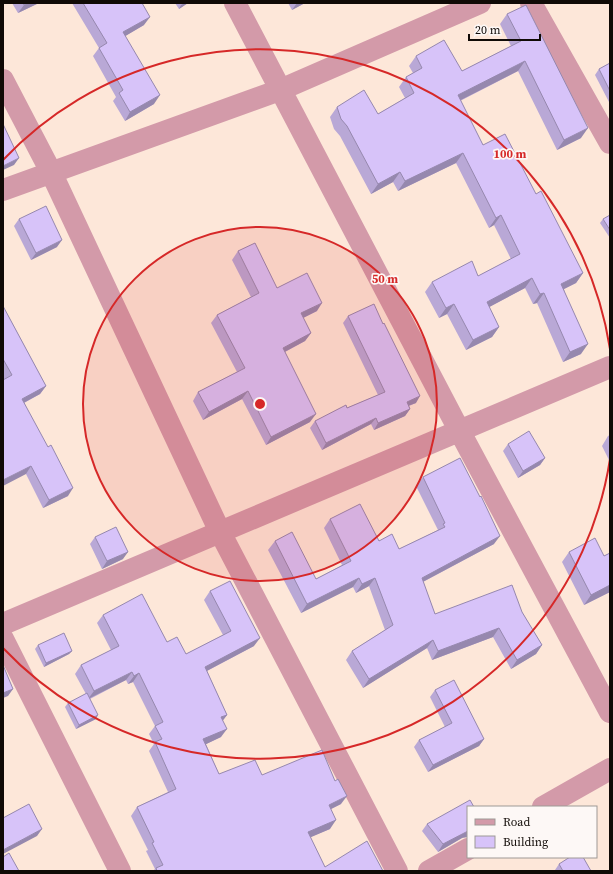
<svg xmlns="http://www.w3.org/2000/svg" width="613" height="874" font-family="'Source Serif 4',serif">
<rect width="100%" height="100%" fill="#fde7d9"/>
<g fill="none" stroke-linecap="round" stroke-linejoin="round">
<path stroke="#d39aa9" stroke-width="22" d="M235 3 459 430 610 712
M531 3 610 143
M3 80 51 172 220 532 397 871
M3 190 280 90 480 3
M3 624 610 367
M3 639 120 871
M543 807 610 769
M429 871 468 849"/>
</g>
<path fill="#b9a8d6" d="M12 3H39L18 13Z
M72 3H142L144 25 125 36 154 104 125 121 113 101 116 97 93 56 99 48Z
M175 3H188L179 9Z
M288 3H305L292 10Z
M507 14 581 138 557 150 518 71 460 101 483 145 536 194 583 273 576 283 564 289 581 354 563 362 537 303 533 304 525 288 489 307 499 327 492 337 466 350 447 314 439 318 425 292 432 282 478 276 511 259 494 225 489 228 456 163 398 191 393 182 371 194 340 136 334 129 330 117 337 107 378 114 405 98 399 87 406 77 413 73 409 66 416 56 462 71 511 46 500 24Z
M610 63V101L609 102 595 75 599 69Z
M610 215V238L600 223 603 219Z
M19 219 57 247 31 260 14 226Z
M238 251 277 288 317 311 303 318 311 333 305 341 285 352 310 422 266 445 242 399 203 420 193 401 198 392 237 372 211 323 217 315 251 297 232 260Z
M3 306 46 386 40 394 24 403 68 496 43 508 26 474 4 379 3 377Z
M348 316 416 403 409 406 410 409 405 416 374 430 371 424 322 450 310 428 315 421 378 395 343 323Z
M610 435V462L602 446 608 436Z
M508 444 545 458 540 465 518 478 503 451Z
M423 477 494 544 423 582 435 614 522 612 542 645 536 654 511 669 493 637 432 660 427 648 363 688 346 660 352 651 385 630 369 586 356 593 353 587 301 613 268 550 275 541 316 579 342 565 324 528 330 519 399 549 438 530 416 486Z
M95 537 123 559 102 569 90 544Z
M569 552 604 556 610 553V592L584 605 562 562Z
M210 591 254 646 207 671 227 715 223 720 221 737 206 744 219 774 262 775 341 804 331 809 330 829 310 837 325 867 383 871H153L155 869 146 851 148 850 131 816 137 807 168 792 149 751 154 744 149 734 155 726 133 682 128 684 126 680 90 699 96 719 76 729 65 707 68 703 86 694 75 674 81 665 111 650 97 623 103 615 167 642 186 654 223 635 204 600Z
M38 645 72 651 69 654 44 667 35 649Z
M435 690 484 739 479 746 428 772 414 747 419 740 445 727 430 697Z
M427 824 462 838 438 852 422 831Z
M559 864 591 871H555V870Z"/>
<path fill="#9688ae" d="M28 3H39L18 13 24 5Z
M185 3H188L179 9 181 5Z
M297 3H305L292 10Z
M150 17 144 25 117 41 123 32Z
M525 61 518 71 451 105 458 95Z
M160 95 154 104 125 121 130 112Z
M588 128 581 138 557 150 564 140Z
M463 153 456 163 398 191 405 181Z
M19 158 14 165 3 170V166Z
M400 172 393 182 371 194 378 184Z
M501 215 494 225 489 228 496 218Z
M62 240 57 247 31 260 36 253Z
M583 273 576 283 554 294 561 284Z
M532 278 525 288 480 312 487 302Z
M544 293 537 303 533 304 540 294Z
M322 303 317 311 295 322 301 313Z
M454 304 447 314 439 318 446 308Z
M499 327 492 337 466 350 473 340Z
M311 333 305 341 277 356 283 348Z
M588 344 581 354 563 362 570 352Z
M46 386 40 394 16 407 22 399Z
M248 391 242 399 203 420 209 412Z
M420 396 416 403 402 408 407 402Z
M410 409 405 416 374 430 378 423Z
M316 414 310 422 266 445 271 437Z
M376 418 371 424 322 450 326 443Z
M545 458 540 465 518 478 523 471Z
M31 466 26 474 3 486V480Z
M73 488 68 496 43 508 49 500Z
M500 536 494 544 415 586 422 578Z
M128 552 123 559 102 569 107 561Z
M359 578 353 587 301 613 307 604Z
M375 578 369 586 356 593 362 584Z
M610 585V592L584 605 591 595Z
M499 628 493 637 432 660 438 651Z
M260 638 254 646 199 675 205 667Z
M433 640 427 648 363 688 369 679Z
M542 645 536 654 511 669 517 660Z
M72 651 69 654 44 667 46 663Z
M132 672 126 680 88 699 94 691Z
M139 673 133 682 128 684 134 676Z
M13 689 8 696 3 698V693Z
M98 715 96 719 76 729 79 725Z
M227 715 221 723V717Z
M227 729 221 737 198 748 203 739Z
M484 739 479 746 428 772 433 765Z
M347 796 341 804 323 813 329 805Z
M336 820 330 829 302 841 308 832Z
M42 829 37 836 3 854V850Z
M468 831V837L462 838 438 852 443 844Z"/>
<path fill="#d7c3f9" stroke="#9688ae" d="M23 3H28L24 5Z
M83 3H142L150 17 123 32 160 95 130 112 119 93 123 90 99 48 107 43Z
M526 5 588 128 564 140 525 61 458 95 483 145 505 134 536 194 541 191 583 273 561 284 588 344 570 352 544 293 540 294 532 278 487 302 499 327 473 340 454 304 446 308 432 282 472 261 478 276 520 254 501 215 496 218 463 153 405 181 400 172 378 184 347 126 341 119 337 107 364 90 378 114 414 93 406 77 422 68 416 56 444 40 462 71 521 41 507 14Z
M610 63V91L599 69Z
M3 124 19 158 3 166Z
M46 206 62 240 36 253 19 219Z
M610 215V230L603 219Z
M255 243 277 288 307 273 322 303 301 313 311 333 283 348 316 414 271 437 248 391 209 412 198 392 245 368 217 315 259 293 238 251Z
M374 304 383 324 384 323 420 396 407 402 410 409 378 423 376 418 326 443 315 421 346 405 347 408 385 392 348 316Z
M3 306 46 386 22 399 48 447 51 445 73 488 49 500 31 466 3 480V380L12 375 3 359Z
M529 431 545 458 523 471 508 444Z
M460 458 480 497 481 496 500 536 422 578 435 614 512 585 522 612 542 645 517 660 499 628 438 651 433 640 369 679 352 651 393 625 375 578 362 584 359 578 307 604 275 541 292 532 316 579 351 561 330 519 360 504 379 541 392 534 399 549 445 527 443 524 445 523 423 477Z
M116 527 128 552 107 561 95 537Z
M595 538 604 556 610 553V585L591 595 569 552Z
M230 581 260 638 205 667 227 715 221 717 227 729 203 739 219 774 255 760 262 775 322 750 335 781 338 779 347 796 329 805 336 820 308 832 325 867 367 841 383 871H157L156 868 163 865 152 843 154 842 137 807 176 789 155 742 162 739 155 726 163 722 139 673 134 676 132 672 94 691 81 665 119 646 103 615 142 594 167 642 177 637 186 654 231 631 210 591Z
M64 633 72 651 46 663 38 645Z
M3 665 13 689 3 693Z
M454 680 484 739 433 765 419 740 452 723 435 690Z
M87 693 98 715 79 725 68 703Z
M470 800 474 807H468V831L443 844 427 824Z
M29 804 42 829 3 850V818Z
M9 853 19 871H3V857Z
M570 857H583L591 871H563L559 864Z"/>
<circle cx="260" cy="404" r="177" fill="#d62828" fill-opacity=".12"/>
<g fill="none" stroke="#d62828" stroke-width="2">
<circle cx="260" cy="404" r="177"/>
<path d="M610 459A354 354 0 0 1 3 648M3 160A354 354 0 0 1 610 349"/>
</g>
<circle cx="260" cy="404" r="6" fill="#d62828" stroke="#fdf8f6" stroke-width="2"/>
<g font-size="12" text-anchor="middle" font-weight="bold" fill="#d62828" stroke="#fdf8f6" stroke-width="3.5" stroke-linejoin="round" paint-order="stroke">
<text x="510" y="158">100 m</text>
<text x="385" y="283">50 m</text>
</g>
<rect width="613" height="874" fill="none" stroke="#100a06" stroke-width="8"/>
<rect x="467" y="806" width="130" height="52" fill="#fdf8f6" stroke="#9e9996"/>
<rect x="475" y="819" width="20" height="6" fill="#d39aa9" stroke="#9e9996"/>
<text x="503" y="826" font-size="12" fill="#100a06">Road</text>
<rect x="475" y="836" width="20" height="12" fill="#d7c3f9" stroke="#9e9996"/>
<text x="503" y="846" font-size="12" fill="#100a06">Building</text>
<path d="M469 34v6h71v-6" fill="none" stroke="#100a06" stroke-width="2"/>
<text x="475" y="34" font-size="12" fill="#100a06" stroke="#fdf8f6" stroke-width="3" paint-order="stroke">20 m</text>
</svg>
